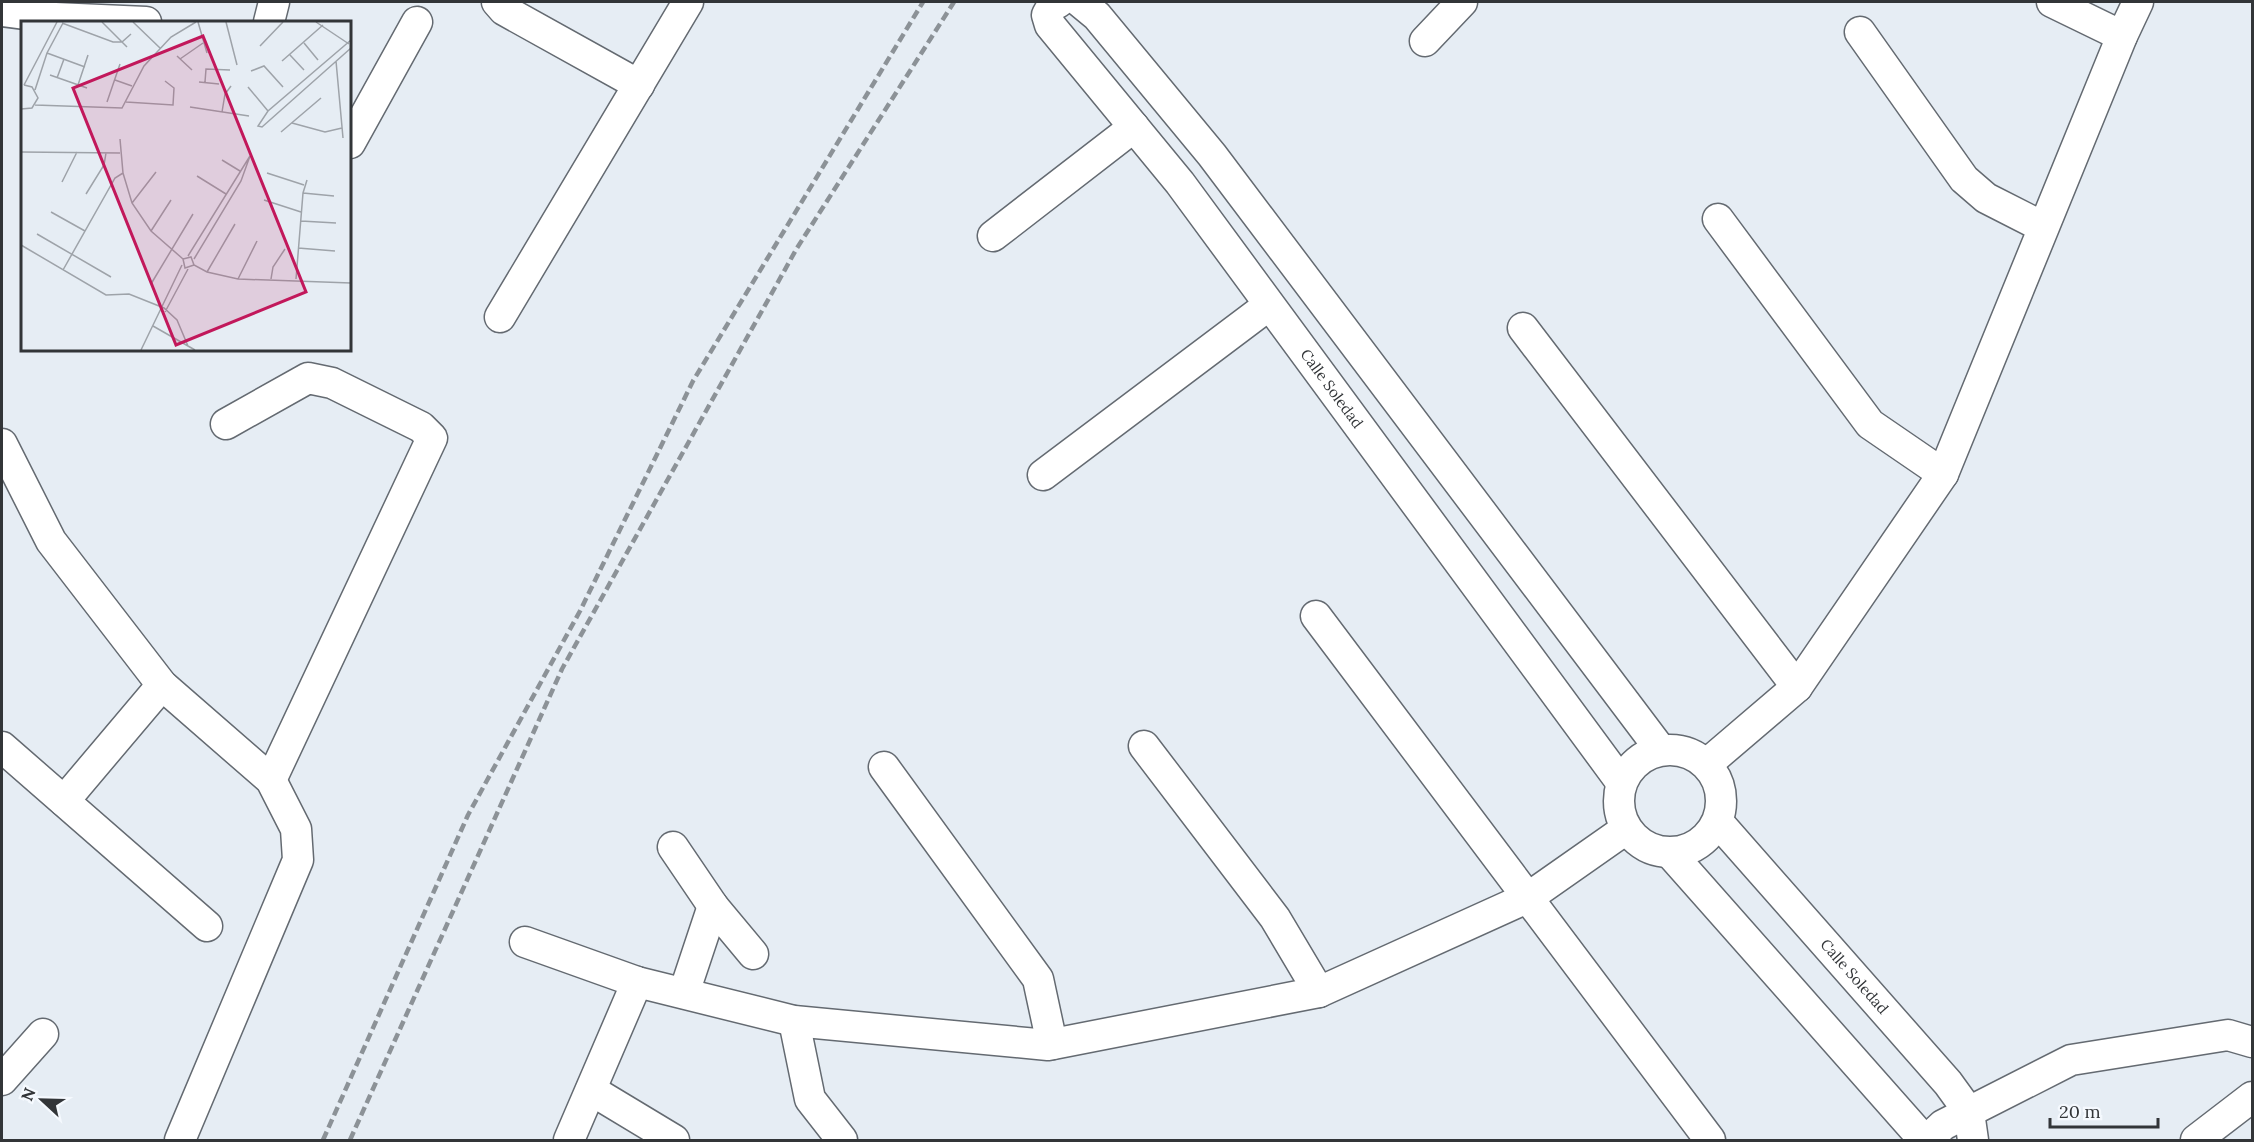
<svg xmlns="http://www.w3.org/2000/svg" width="2254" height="1142" font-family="Lora,serif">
<rect width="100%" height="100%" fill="#e6edf4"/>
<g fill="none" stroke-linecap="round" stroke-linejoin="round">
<defs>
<g id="street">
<path d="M497 2 504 10 639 85"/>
<path id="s1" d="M1059 2 1052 6 1047 15 1050 25 1180 183 1621 782"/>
<path d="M1080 2 1097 16 1212 155 1660 749"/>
<path d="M2052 2 2122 36"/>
<path d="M2 11 55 18 146 22"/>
<path d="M269 22 274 2"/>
<path d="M1860 32 1964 179 1986 198 2043 227"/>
<path d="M1425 41 1462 2"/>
<path d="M350 143 417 22"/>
<path d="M1718 219 1870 424 1943 474"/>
<path d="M993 236 1134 127"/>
<path d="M500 317 688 2"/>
<path d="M1523 328 1797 687"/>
<path d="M226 424 308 378 332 383 421 427 432 438 271 780"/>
<path d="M2 444 51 541 162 685 271 780 296 829 298 860 180 1140"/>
<path d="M1043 475 1269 305"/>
<path d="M1316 616 1710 1140"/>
<path d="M1144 746 1275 918 1319 992"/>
<path d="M2 747 207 926"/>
<circle cx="1670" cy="801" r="51"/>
<path d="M1708 763 1797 687 1943 474 2122 36 2138 2"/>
<path d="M884 767 1038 979 1052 1044"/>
<path d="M64 801 162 685"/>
<path id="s2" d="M1718 822 1948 1083 1969 1112 1973 1140"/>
<path d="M673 847 713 906 753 954"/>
<path d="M1671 854 1924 1140"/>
<path d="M525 942 637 982 794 1021 1048 1045 1319 992 1529 897 1626 829"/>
<path d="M684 993 713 906"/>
<path d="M794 1021 810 1099 842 1140"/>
<path d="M2 1080 43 1034"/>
<path d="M591 1090 674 1140"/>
<path d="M569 1140 637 982"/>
<path d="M1927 1140 1943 1125 2071 1060 2228 1035 2252 1042"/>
<path d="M2196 1140 2252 1097"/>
</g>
</defs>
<use href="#street" stroke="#646a71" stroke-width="33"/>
<use href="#street" stroke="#fff" stroke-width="30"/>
<path stroke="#8c9297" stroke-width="4.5" stroke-dasharray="9 4.5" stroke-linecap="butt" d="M323 1140 468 815 580 611 693 381 923 2
M350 1140 562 669 797 248 954 2"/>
</g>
<g text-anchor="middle" stroke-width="5" stroke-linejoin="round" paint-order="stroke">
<g font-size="15" fill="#323538" stroke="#f5f9fe">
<text dy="5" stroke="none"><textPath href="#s1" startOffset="489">Calle Soledad</textPath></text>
<text dy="5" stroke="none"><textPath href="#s2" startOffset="206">Calle Soledad</textPath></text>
</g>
</g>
<g transform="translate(21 21)">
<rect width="330" height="330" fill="#e6edf4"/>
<path fill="none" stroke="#9ea3a9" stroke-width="1.5" d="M81 1 106 26M112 1 139 27M177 1 186 32M205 1 216 44M295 1 328 23M41 2 92 21H101L110 13M330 19 247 90 237 105 241 106 330 27M283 22 297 39M239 25 262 1M26 32 64 46M269 34 283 49M156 35 171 49M159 38 182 22M261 40 302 4M315 40 322 117M230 50 243 45 262 66M29 54 66 67M36 57 43 38M94 59 111 65M178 61 198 63M184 61 185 48 209 49M3 64 36 1M57 64 67 34M227 66 247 90M14 69 26 32 42 2M86 81 99 43M105 81 152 84 153 67 144 60M14 84 101 87 123 45 150 16 175 1M169 86 228 95M0 88 11 87 17 77 11 66 3 64M201 91 204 73 210 65M271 102 304 111 321 107M260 111 300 77M99 118 102 152 111 182 130 210 162 238M0 131 99 132M201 139 219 150M246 152 283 164M176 155 205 173M41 161 56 131M282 172 313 175M65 173 83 144 85 132M243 179 280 191M111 182 135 151M30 191 64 210M280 200 315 202M130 210 150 179M16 213 90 256M0 224 85 274 108 273 143 287 156 299 167 325M277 227 314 230M167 235 229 135M173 238 220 160 229 135M173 244 164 247 162 238 170 236 173 244 186 251 217 258 330 262M42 249 94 157 102 152M186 251 214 203M217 258 236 220M250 258 252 246 264 228M275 258 282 172 286 159M130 263 172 193M144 291 167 248M132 305 174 329M120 329 161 244"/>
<path fill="#c2185b" fill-opacity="0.15" stroke="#c2185b" stroke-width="3" d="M182 15 285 271 155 324 52 67Z"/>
<rect width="330" height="330" fill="none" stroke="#323538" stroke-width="3"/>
</g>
<rect width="2254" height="1142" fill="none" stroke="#323538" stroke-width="6"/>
<g transform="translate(42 1100) rotate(292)" stroke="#f5f9fe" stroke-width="4.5" paint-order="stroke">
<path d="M0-4.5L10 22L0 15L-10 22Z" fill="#323538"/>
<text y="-9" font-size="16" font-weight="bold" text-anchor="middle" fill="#323538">N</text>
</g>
<path d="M2050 1118v9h108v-9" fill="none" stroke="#323538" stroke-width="3"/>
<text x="2059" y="1118" font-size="18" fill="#323538" stroke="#f5f9fe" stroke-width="4.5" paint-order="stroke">20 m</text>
</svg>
